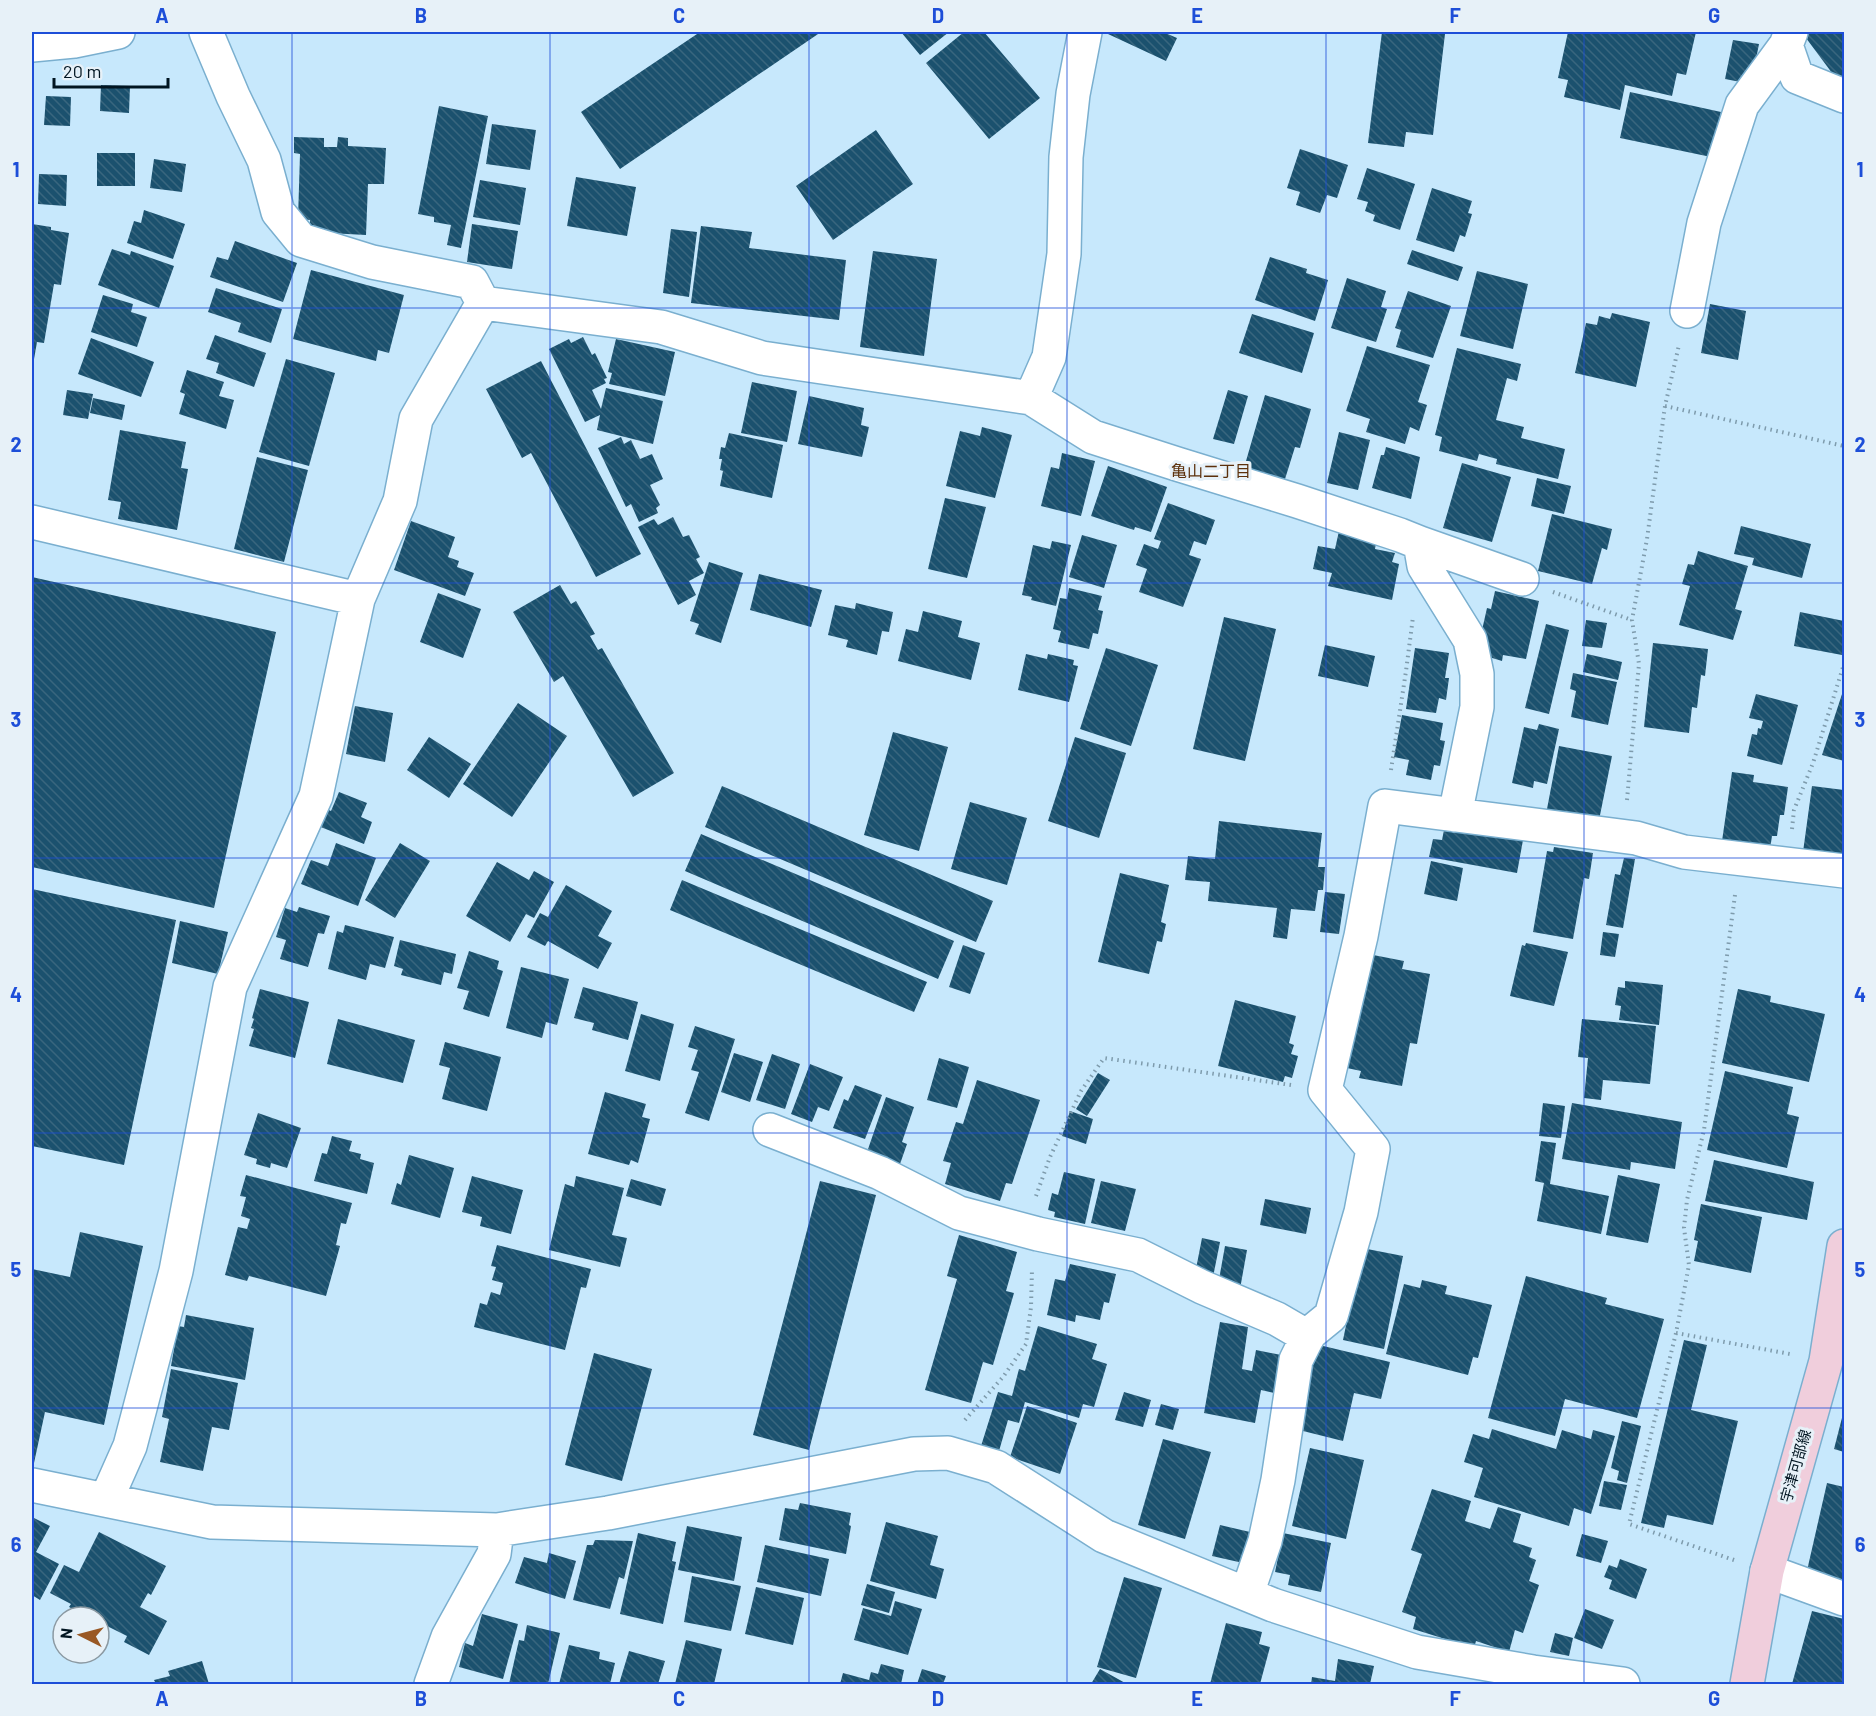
<svg xmlns="http://www.w3.org/2000/svg" width="1876" height="1716" font-family="Barlow,'Noto Sans JP',sans-serif">
<defs>
<pattern id="building-back-hatch" width="6" height="6" patternUnits="userSpaceOnUse" patternTransform="scale(1.5)"><rect width="6" height="6" fill="#1b516e"/><path d="M-1 5l2 2M0 0l6 6M5-1l2 2" fill="none" stroke="#39667e"/></pattern>
</defs>
<rect width="100%" height="100%" fill="#c7e8fc"/>
<path fill="url(#building-back-hatch)" d="M700 32H821L620 169 581 112Z
M901 32H949L920 55Z
M964 32H984L1040 98 989 139 926 63Z
M1109 32H1163L1177 38 1166 61 1108 34Z
M1382 32H1427L1445 34 1433 135 1406 132 1404 147 1368 143Z
M1568 32H1696L1686 75 1677 73 1672 96 1625 85 1620 110 1564 97 1568 80 1558 78Z
M1808 32H1844V79L1835 77 1806 38Z
M1733 40 1759 44 1751 84 1725 79Z
M101 85 130 86 129 113 100 111Z
M1630 92 1721 112 1711 157 1620 138Z
M46 96 71 97 70 126 44 125Z
M439 106 488 116 461 248 447 245 451 225 434 222V217L418 214Z
M492 124 536 130 530 170 486 164Z
M876 130 913 184 833 240 796 186Z
M294 137 324 138V147H337L338 137 348 138V146L386 148 384 184H368L366 235 310 232V220L298 219 300 154 294 153Z
M1300 149 1348 165 1337 198 1327 195 1320 213 1296 205 1300 192 1287 188Z
M97 153H135V186H97Z
M154 159 186 164 182 192 150 188Z
M1367 168 1415 184 1400 230 1373 221 1375 215 1365 211 1368 202 1357 199Z
M39 174 67 175 66 206 38 204Z
M576 177 636 187 627 236 567 226Z
M480 180 526 188 520 225 473 217Z
M1432 188 1472 201 1468 213 1472 214 1465 237 1460 235 1454 252 1416 240Z
M144 210 185 224 173 259 127 243 134 221 141 223Z
M32 224 51 227V230L69 233 61 285 54 284 44 343 37 342 33 365Z
M472 224 518 231 512 269 467 262Z
M701 226 752 232 749 248 846 260 839 320 691 303Z
M671 229 697 232 689 297 663 293Z
M235 241 297 263 283 302 210 277 217 257 228 260Z
M112 249 130 255 131 251 174 266 159 308 98 285Z
M1412 250 1463 267 1458 281 1407 264Z
M873 251 937 259 924 356 860 347Z
M1270 257 1307 269 1306 273 1328 280 1315 321 1255 300Z
M311 270 404 295 389 353 378 350 376 361 293 339Z
M1477 271 1528 284 1513 349 1460 336Z
M1347 278 1386 291 1381 307 1387 309 1376 342 1331 328Z
M216 288 282 309 271 343 238 332 241 323 208 312Z
M1408 291 1451 306 1433 358 1396 347 1401 330 1395 328Z
M103 295 133 304 131 312 147 317 137 347 91 332Z
M1710 304 1746 311 1738 360 1701 353Z
M1612 313 1650 322 1636 387 1575 373 1586 323 1597 325 1599 316 1610 319Z
M1252 314 1314 333 1302 373 1239 353Z
M215 335 266 353 254 387 216 373 219 363 206 359Z
M583 337 592 355 595 353 607 378 604 379 606 383 592 390 601 409 606 388 663 401 653 444 597 430 600 415 585 422 549 349 569 339 571 343Z
M91 338 154 362 141 397 78 374Z
M616 339 675 352 665 396 609 384 612 373 608 372Z
M1367 346 1430 365 1418 402 1427 405 1419 431 1410 427 1405 444 1366 432 1370 419 1346 411Z
M1457 348 1521 364 1517 381 1507 378 1496 420 1524 427 1521 438 1565 449 1558 479 1496 464 1497 459 1479 454 1477 461 1439 451 1442 437 1435 435Z
M286 359 335 373 309 466 259 452Z
M541 361 641 554 596 577 531 453 522 458 486 389Z
M187 370 224 382 219 396 234 400 226 429 179 414 185 394 180 392Z
M752 382 797 391 787 442 741 433Z
M67 390 93 394 88 419 63 415Z
M1228 390 1248 396 1234 444 1213 439Z
M1265 395 1311 409 1300 448 1295 447 1285 479 1244 468Z
M809 396 864 408 861 425 869 427 862 457 798 444Z
M93 398 125 405 122 420 90 413Z
M982 427 1012 435 995 498 946 486 960 431 980 436Z
M120 430 186 442 181 468 188 469 177 530 118 519 121 502 108 500Z
M1339 432 1370 440 1358 490 1327 483Z
M729 433 783 445 772 498 720 486 723 471 720 470 722 459H719L721 447 725 448Z
M621 437 624 444 631 440 640 459 652 454 663 479 650 485 660 505 656 508 658 513 639 522 631 504 626 507 598 448Z
M1386 447 1420 457 1411 499 1372 488 1381 455H1384Z
M1062 453 1095 461 1081 516 1041 506 1051 467 1059 469Z
M257 457 308 470 284 562 234 549Z
M1462 463 1511 477 1492 542 1443 528Z
M1108 466 1167 487 1151 532 1135 527 1134 530 1091 516Z
M1537 478 1571 486 1564 514 1531 506Z
M945 498 986 507 967 578 928 569Z
M1168 503 1215 520 1206 545 1194 541 1189 555 1201 559 1183 607 1139 592 1147 569 1136 565 1144 544 1158 549 1161 541 1154 539Z
M1552 514 1612 529 1607 550 1602 548 1592 584 1538 571Z
M673 517 683 537 689 535 700 557 696 559 704 573 689 581 696 595 678 605 638 527 654 519 658 525Z
M411 521 455 537 448 557 459 561 457 567 474 573 465 596 394 570Z
M1741 526 1811 544 1802 578 1752 565 1754 558 1734 554Z
M1339 531 1361 536 1360 539 1376 543 1375 549 1395 553 1392 562 1399 564 1392 600 1328 586 1332 573 1313 569 1318 546 1335 549Z
M1082 535 1117 545 1104 588 1069 577Z
M1052 541 1071 545 1056 606 1031 600 1032 597 1022 595 1033 545 1050 549Z
M1698 551 1748 566 1735 609 1742 611 1733 640 1679 625 1690 586 1682 584 1688 564 1694 565Z
M709 562 743 573 721 643 695 634 699 624 690 621Z
M759 574 822 590 811 627 750 610Z
M32 577 276 632 214 908 32 867Z
M560 585 571 604 576 601 595 634 590 636 598 650 602 648 674 773 633 797 563 676 554 682 513 612Z
M1069 588 1102 596 1098 610 1103 611 1098 634 1093 633 1089 649 1058 642 1061 631 1053 629 1060 598 1067 599Z
M1495 591 1539 601 1526 659 1503 655 1502 661 1489 657 1480 639 1487 608 1491 609Z
M438 593 481 609 463 658 420 642Z
M856 603 893 612 889 632 882 631 877 655 846 647 848 640 828 635 835 605 855 609Z
M923 611 962 621 958 637 980 643 971 680 898 661 906 629 918 632Z
M1800 612 1844 621V643L1842 655 1794 646Z
M1224 617 1276 629 1245 761 1193 749Z
M1586 620 1607 623 1602 648 1582 646Z
M1546 624 1569 630 1549 714 1525 708Z
M1653 643 1708 649 1705 676 1701 675 1697 708 1692 707 1689 733 1644 727Z
M1325 645 1375 656 1368 687 1318 676Z
M1106 648 1158 665 1131 746 1080 729Z
M1415 648 1449 653 1445 678H1449L1446 700 1439 698 1436 713 1406 709Z
M1026 654 1047 659 1048 654 1074 660 1073 665 1078 666 1069 702 1018 690Z
M1587 654 1622 662 1618 680 1583 672Z
M1573 673 1617 682 1608 725 1571 717 1576 691 1570 689Z
M1844 688V761L1822 755Z
M1756 694 1798 705 1782 765 1747 756 1752 734 1757 735 1758 728 1761 729 1763 721 1749 718Z
M518 703 567 736 512 817 463 784Z
M355 706 393 713 385 762 346 754Z
M1402 715 1443 723 1440 740 1445 741 1440 766 1434 765 1431 780 1406 775 1409 760 1394 757Z
M1539 724 1559 729 1547 784 1534 781 1533 788 1512 783 1524 727 1537 730Z
M893 732 948 747 919 851 864 835Z
M429 737 471 764 449 798 407 770Z
M1075 737 1126 753 1099 838 1048 821Z
M1559 746 1612 756 1598 825 1554 816 1555 811 1547 809Z
M1732 772 1754 775 1753 782 1788 787 1784 815H1780L1777 836H1772L1770 849 1722 841Z
M722 786 993 901 976 942 705 827Z
M1812 786 1844 790V859L1803 852Z
M339 792 367 803 361 817 372 822 364 844 318 826 325 808 331 811Z
M970 802 1027 818 1007 885 951 869Z
M1219 821 1322 833 1318 867H1325L1323 890H1318L1315 911 1291 909 1287 939 1273 937 1277 908 1208 901 1210 882 1185 880 1188 856 1215 859Z
M1445 825 1523 840 1517 873 1429 857 1433 839 1442 840Z
M701 834 954 941 938 979 685 871Z
M336 843 376 858 358 906 301 884 311 860 328 866Z
M400 843 430 861 395 918 365 900Z
M1554 847 1593 853 1589 879 1584 878 1573 939 1533 932 1547 851 1553 852Z
M1624 858 1635 859 1623 928 1606 925 1615 874 1620 875Z
M1431 861 1463 868 1457 901 1424 894Z
M497 862 529 880 534 871 554 882 534 918 526 914 510 942 466 916Z
M1120 873 1169 885 1161 922 1166 924 1162 942 1157 941 1149 974 1098 962Z
M682 880 927 982 914 1012 670 910Z
M566 885 612 911 598 936 612 943 598 969 548 941 545 946 527 937 540 913 548 917Z
M32 889 176 920 124 1165 32 1146Z
M1325 892 1345 894 1339 934 1320 932Z
M299 907 330 916 324 934 318 933 308 967 280 959 286 940 276 937 285 908 297 912Z
M180 921 228 932 218 974 172 963Z
M345 925 394 937 385 968 370 964 366 980 328 969 337 931 343 933Z
M1603 932 1619 934 1615 957 1600 955Z
M400 940 456 954 452 974 444 972 441 985 401 975 403 969 394 966Z
M1526 943 1568 952 1554 1006 1510 996 1522 945 1525 946Z
M963 945 985 953 970 994 949 987Z
M469 951 499 961 497 969 503 971 489 1017 463 1009 469 991 457 988Z
M1363 953 1404 961 1402 969 1430 974 1417 1044 1410 1043 1402 1086 1359 1078 1361 1071 1347 1068Z
M521 967 569 979 557 1025 546 1022 542 1038 506 1028Z
M1625 981 1663 985 1659 1025 1619 1020 1621 1006 1615 1005 1618 987 1625 988Z
M583 987 638 1002 628 1040 592 1030 594 1023 574 1018Z
M260 989 309 1002 295 1058 249 1046 254 1029 251 1028 254 1019 252 1018Z
M1738 989 1771 996 1770 1002 1825 1014 1809 1082 1722 1063Z
M1235 1000 1296 1016 1289 1043 1294 1045 1291 1054 1298 1056 1292 1078 1285 1076 1283 1082 1218 1066Z
M641 1014 674 1024 660 1081 625 1071Z
M338 1019 415 1040 403 1083 327 1064Z
M1582 1019 1656 1026 1650 1084 1603 1080 1601 1100 1584 1098 1588 1058 1578 1057Z
M695 1026 735 1039 709 1121 685 1113 699 1072 691 1070 698 1050 688 1047Z
M445 1042 501 1057 487 1111 442 1099 450 1068 439 1065Z
M734 1053 763 1062 750 1102 721 1092Z
M772 1054 800 1064 785 1109 756 1100Z
M939 1058 969 1067 957 1108 927 1100Z
M810 1064 843 1077 829 1111 818 1107 812 1122 791 1114Z
M1725 1071 1793 1087 1787 1114 1799 1117 1787 1168 1707 1150Z
M1098 1073 1110 1080 1087 1116 1076 1109Z
M977 1080 1040 1100 1012 1184 1006 1183 1000 1201 945 1184 951 1163 943 1161 956 1122 963 1124Z
M855 1085 882 1095 865 1139 833 1128 844 1099 848 1101Z
M605 1092 646 1104 642 1117 650 1119 638 1163 631 1160 629 1165 588 1154Z
M886 1097 914 1107 902 1142 907 1144 900 1164 867 1152Z
M1543 1103 1565 1106 1561 1138 1539 1136Z
M1572 1103 1682 1122 1675 1169 1631 1162 1630 1170 1562 1159Z
M1070 1111 1093 1119 1086 1144 1062 1136Z
M258 1113 301 1128 287 1168 271 1163 270 1168 256 1164 257 1159 244 1155Z
M332 1136 352 1141 349 1151 361 1154 360 1159 374 1163 367 1194 314 1181 322 1153 327 1154Z
M1541 1141 1556 1143 1550 1184 1609 1196 1601 1234 1537 1221 1544 1183 1535 1181Z
M409 1155 454 1168 440 1218 391 1204 397 1183 401 1185Z
M1714 1160 1814 1182 1807 1220 1705 1201Z
M1064 1172 1095 1179 1085 1224 1054 1217 1055 1212 1048 1210 1052 1193 1058 1195Z
M246 1175 352 1203 346 1224 341 1223 336 1245 340 1246 326 1296 249 1276 247 1281 225 1275 238 1227 247 1229 250 1219 241 1216 246 1197 240 1196Z
M1618 1175 1660 1184 1648 1243 1606 1235Z
M472 1176 523 1190 511 1234 480 1226 482 1217 462 1212Z
M576 1176 624 1188 612 1235 627 1238 620 1267 549 1250 565 1184 574 1187Z
M631 1179 666 1189 661 1206 626 1196Z
M820 1181 876 1195 809 1450 753 1435Z
M1101 1181 1136 1189 1125 1231 1091 1223Z
M1265 1199 1311 1208 1306 1234 1260 1225Z
M1701 1204 1762 1217 1751 1273 1694 1261 1698 1241 1694 1240Z
M80 1232 143 1246 104 1425 45 1412 34 1463H32V1269L70 1277Z
M959 1235 1017 1252 1006 1291 1014 1293 993 1365 983 1362 971 1403 925 1390 957 1279 947 1276Z
M1202 1238 1220 1242 1213 1277 1195 1274Z
M497 1245 591 1269 586 1288 581 1287 565 1350 474 1327 480 1303 487 1305 491 1292 500 1295 503 1283 492 1280 496 1267 491 1266Z
M1225 1246 1247 1250 1240 1289 1218 1285Z
M1362 1248 1403 1256 1384 1349 1343 1340Z
M1070 1264 1116 1274 1109 1303 1104 1302 1100 1320 1076 1315 1075 1322 1047 1315 1055 1279 1065 1281Z
M1526 1276 1607 1298 1605 1304 1664 1319 1637 1418 1565 1399 1555 1436 1488 1418Z
M1422 1280 1447 1286 1445 1294 1492 1305 1478 1358 1473 1357 1468 1375 1386 1354 1404 1284 1420 1288Z
M186 1315 254 1328 245 1380 171 1366 178 1326 184 1327Z
M1220 1322 1248 1327 1242 1369 1252 1371 1256 1350 1281 1355 1274 1393 1261 1390 1255 1423 1204 1413Z
M1038 1326 1097 1344 1092 1359 1107 1364 1094 1407 1083 1404 1079 1418 1025 1402 1019 1423 1008 1420 999 1451 981 1446 998 1392 1012 1396 1019 1369 1025 1371Z
M1684 1340 1707 1345 1691 1410 1738 1421 1713 1525 1667 1515 1664 1528 1641 1523Z
M1315 1344 1390 1362 1381 1399 1354 1393 1343 1441 1299 1430 1310 1380 1307 1379Z
M594 1353 652 1369 622 1481 565 1465Z
M171 1369 238 1383 229 1430 212 1427 203 1471 160 1462 169 1419 162 1417Z
M1124 1392 1151 1400 1143 1427 1115 1420Z
M1161 1404 1179 1409 1173 1430 1155 1425Z
M1027 1406 1077 1423 1060 1474 1010 1457Z
M1844 1410V1452L1834 1449Z
M1622 1421 1641 1426 1627 1483 1617 1480 1619 1471 1611 1468Z
M1492 1429 1556 1449 1562 1430 1591 1439 1593 1430 1615 1436 1591 1514 1574 1508 1569 1526 1474 1497 1483 1468 1464 1462 1473 1434 1489 1439Z
M1163 1439 1211 1452 1185 1539 1138 1525Z
M1310 1448 1364 1460 1346 1539 1292 1526Z
M1604 1481 1627 1485 1621 1510 1599 1506Z
M1827 1483 1844 1487V1584L1806 1575Z
M1432 1489 1471 1501 1465 1521 1490 1529 1498 1507 1521 1514 1513 1542 1532 1548 1529 1557 1536 1560 1529 1581 1539 1585 1523 1633 1515 1630 1509 1652 1476 1641 1474 1648 1413 1629 1416 1617 1402 1612 1422 1554 1411 1550Z
M800 1503 851 1513 849 1525 851 1526 846 1554 779 1540 785 1508 798 1510Z
M32 1517 50 1526 36 1552 59 1564 40 1600 32 1595Z
M886 1522 938 1536 930 1565 944 1569 936 1599 870 1581Z
M1220 1525 1250 1532 1243 1563 1212 1556Z
M687 1526 742 1537 734 1581 678 1570Z
M99 1532 166 1566 151 1595 148 1593 140 1607 167 1621 149 1655 124 1642 127 1636 99 1622V1617H88L69 1607 71 1604 50 1593 64 1565 79 1572Z
M638 1533 676 1542 672 1561 676 1562 663 1624 620 1614Z
M1283 1533 1331 1543 1321 1592 1288 1585 1290 1575 1275 1572Z
M1582 1534 1608 1541 1601 1563 1576 1556Z
M595 1540 633 1541 624 1579 619 1577 610 1609 573 1600 587 1545H593Z
M765 1545 829 1559 821 1596 757 1582Z
M549 1553 576 1561 565 1599 515 1583 524 1557 547 1563Z
M1620 1559 1647 1569 1636 1599 1609 1589 1612 1580 1604 1577 1609 1565 1617 1568Z
M692 1576 741 1586 731 1631 684 1622Z
M1124 1577 1162 1588 1136 1678 1097 1667Z
M867 1584 895 1592 889 1613 861 1605Z
M756 1587 804 1598 793 1645 745 1634Z
M895 1601 922 1609 908 1655 854 1640 863 1608 891 1616Z
M1585 1609 1614 1620 1602 1649 1574 1638Z
M1812 1611 1844 1619V1684H1792Z
M482 1614 518 1624 503 1679 459 1667 465 1643 473 1646Z
M1226 1623 1262 1632 1259 1644 1270 1647 1260 1684H1210Z
M527 1625 560 1633 548 1684H509L519 1640 524 1641Z
M1555 1633 1573 1638 1569 1656 1550 1652Z
M686 1640 722 1649 714 1684H675Z
M569 1645 600 1652 599 1659 615 1663 610 1684H559Z
M629 1651 665 1661 658 1684H619Z
M1338 1659 1374 1666 1370 1684H1311L1312 1677 1335 1681Z
M202 1661 209 1684H156L154 1680 170 1676 168 1671Z
M881 1664 904 1670 901 1684H840L843 1673 869 1680 871 1672 878 1674Z
M922 1669 946 1676 943 1684H917Z
M1100 1669 1127 1684H1091Z"/>
<g fill="none" stroke-linecap="round" stroke-linejoin="round">
<defs>
<path id="minor" d="M206 32 233 96 264 160 278 212 301 240 372 262 472 282 483 303
M1791 32 1786 45 1797 77 1844 96
M32 45 74 41 118 32
M483 303 661 327 762 358 1031 398 1093 437 1177 464 1297 501 1400 535 1420 543 1424 566 1470 640 1477 674V707L1455 815
M1687 311 1704 223 1742 105 1786 45
M1031 398 1049 357 1064 254 1066 157 1073 94 1085 32
M32 522 358 599
M1420 543 1522 579
M770 1130 880 1173 959 1213 1038 1234 1138 1255 1202 1287 1277 1319 1308 1337
M32 1485 212 1522 497 1530 608 1513 914 1454 948 1453 996 1467 1104 1536 1273 1605 1417 1652 1533 1672 1623 1684
M106 1500 130 1446 176 1271 230 987 316 796 358 599 400 501 416 419 483 303
M1767 1571 1844 1599
M1247 1594 1265 1541 1278 1480 1296 1360 1309 1334 1331 1316 1361 1212 1373 1149 1325 1090 1361 936 1385 806 1636 838 1684 852 1844 871
M431 1684 448 1637 494 1554 497 1530"/>
<path id="secondary" d="M1747 1684 1767 1571 1826 1361 1844 1246"/>
</defs>
<use href="#minor" stroke="#7aafcf" stroke-width="36"/>
<use href="#secondary" stroke="#7aafcf" stroke-width="36"/>
<path stroke="#7e9bac" stroke-width="4" stroke-dasharray="1.5 4.5" stroke-linecap="butt" d="M1665 406 1844 446
M1553 592 1632 620
M1391 770 1406 671 1413 617
M1627 800 1639 664 1632 620 1647 539 1665 406 1679 345
M1792 829 1794 810 1813 763 1844 664
M1036 1196 1050 1157 1081 1091 1104 1058 1291 1085
M1676 1333 1790 1354
M965 1420 1003 1377 1026 1344 1031 1307 1032 1269
M1734 1560 1629 1524 1676 1333 1689 1265 1684 1228 1687 1200 1704 1130 1735 895"/>
<use href="#minor" stroke="#fff" stroke-width="33"/>
<use href="#secondary" stroke="#f0cedc" stroke-width="33"/>
</g>
<path fill="none" stroke="#1d4ed8" stroke-width="1.5" stroke-opacity="0.55" d="M292 32V1684M550 32V1684M809 32V1684M1067 32V1684M1326 32V1684M1584 32V1684M32 308H1844M32 583H1844M32 858H1844M32 1133H1844M32 1408H1844"/>
<g text-anchor="middle" stroke-width="6" stroke-linejoin="round" paint-order="stroke">
<g font-size="15" fill="#011521" stroke="#e7f1f8">
<text transform="translate(1796 1466) rotate(-74)" y="5">宇津可部線</text>
</g>
<g font-size="16" fill="#5c300b" stroke="#e7f1f8">
<text x="1211" y="477">亀山二丁目</text>
</g>
</g>
<rect width="1876" height="1716" fill="none" stroke="#e7f1f8" stroke-width="66"/>
<g transform="translate(81 1635) rotate(276)"><circle r="28" fill="#e7f1f8" stroke="#8b99a2" stroke-width="1.5"/>
<path d="M0-4.5L10 22L0 15L-10 22Z" fill="#995824"/>
<text y="-9" font-size="16" font-weight="bold" text-anchor="middle" fill="#011521">N</text>
</g>
<path d="M54 78v9h114v-9" fill="none" stroke="#011521" stroke-width="3"/>
<text x="63" y="78" font-size="18" fill="#011521" stroke="#e7f1f8" stroke-width="4.5" paint-order="stroke">20 m</text>
<rect x="33" y="33" width="1810" height="1650" fill="none" stroke="#1d4ed8" stroke-width="2"/>
<g font-size="20" text-anchor="middle" font-weight="bold" fill="#1d4ed8">
<text x="162" y="23">A</text>
<text x="421" y="23">B</text>
<text x="679" y="23">C</text>
<text x="938" y="23">D</text>
<text x="1197" y="23">E</text>
<text x="1455" y="23">F</text>
<text x="1714" y="23">G</text>
<text x="16" y="177">1</text>
<text x="1860" y="177">1</text>
<text x="16" y="452">2</text>
<text x="1860" y="452">2</text>
<text x="16" y="727">3</text>
<text x="1860" y="727">3</text>
<text x="16" y="1002">4</text>
<text x="1860" y="1002">4</text>
<text x="16" y="1277">5</text>
<text x="1860" y="1277">5</text>
<text x="16" y="1552">6</text>
<text x="1860" y="1552">6</text>
<text x="162" y="1706">A</text>
<text x="421" y="1706">B</text>
<text x="679" y="1706">C</text>
<text x="938" y="1706">D</text>
<text x="1197" y="1706">E</text>
<text x="1455" y="1706">F</text>
<text x="1714" y="1706">G</text>
</g>
</svg>
